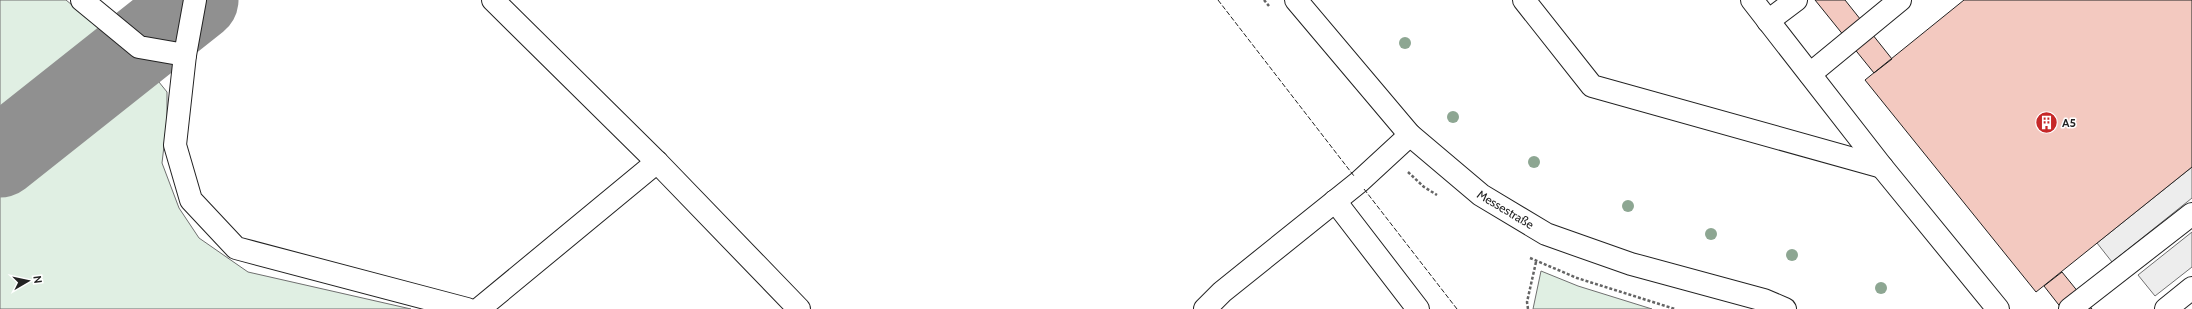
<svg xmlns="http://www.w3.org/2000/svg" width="2192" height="309" font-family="Cabin,sans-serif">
<rect width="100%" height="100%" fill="#fff"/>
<path fill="#e0efe3" stroke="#6f6f6f" d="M0 0H66L113 39 0 134Z
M142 61 167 92V120L162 163 179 208 199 238 248 272 411 309H0V180L34 148Z
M1541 271 1578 286 1652 309H1533Z"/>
<path fill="#ededed" stroke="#6f6f6f" d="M2192 167V198L2112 262 2097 243Z
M2192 232V267L2155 296 2138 275Z"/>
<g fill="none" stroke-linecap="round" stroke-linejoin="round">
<path stroke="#909090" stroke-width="81" d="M0 157 198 0"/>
</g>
<path fill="#f3c9c0" stroke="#222" d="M1815 0H1845L1892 59 1874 73Z
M1964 0H2192V167L2036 292 1865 80Z
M2062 272 2092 309H2062L2044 286Z"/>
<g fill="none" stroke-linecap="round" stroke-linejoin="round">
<defs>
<g id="minor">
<path d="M82 0 139 47 185 55"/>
<path d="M195 0 185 55 175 145 191 200 236 248 467 309"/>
<path d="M493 0 657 162 799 309"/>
<path id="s1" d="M1296 0 1410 135 1481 195 1546 234 1631 264 1764 300 1785 309"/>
<path d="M1524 0 1592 86 1882 167"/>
<path d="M1752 0 1882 167 1998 309"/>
<path d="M1768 21 1796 0"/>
<path d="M1810 74 1900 0"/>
<path d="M1335 201 1418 309"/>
<path d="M479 309 657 162"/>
<path d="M1205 309 1222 292 1359 182 1410 135"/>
<path d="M2070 309 2192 214"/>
<path d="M2166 309 2192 288"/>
</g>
</defs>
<use href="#minor" stroke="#222" stroke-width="24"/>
<path stroke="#646464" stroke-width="2.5" stroke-dasharray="3 2" stroke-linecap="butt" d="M1264 0 1269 6
M1408 172 1424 187 1437 195
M1530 258 1577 278 1675 309
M1528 309 1527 302 1536 262"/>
<use href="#minor" stroke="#fff" stroke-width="22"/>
<path stroke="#222" stroke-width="1" stroke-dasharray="5 2" stroke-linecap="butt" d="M1218 0 1354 176
M1364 189 1457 309"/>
</g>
<g fill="#8da692">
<circle cx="1405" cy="43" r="6"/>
<circle cx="1453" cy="117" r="6"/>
<circle cx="1534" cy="162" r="6"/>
<circle cx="1628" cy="206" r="6"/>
<circle cx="1711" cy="234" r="6"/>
<circle cx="1792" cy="255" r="6"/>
<circle cx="1881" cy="288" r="6"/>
</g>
<defs>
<symbol id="building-disc" viewBox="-11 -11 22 22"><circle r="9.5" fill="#c62828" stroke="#fff"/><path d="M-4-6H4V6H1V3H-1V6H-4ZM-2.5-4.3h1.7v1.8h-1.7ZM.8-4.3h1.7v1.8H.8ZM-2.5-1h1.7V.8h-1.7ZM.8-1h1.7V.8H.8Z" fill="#fff"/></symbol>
</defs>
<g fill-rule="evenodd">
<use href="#building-disc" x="2034" y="110" width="25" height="25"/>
</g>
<g text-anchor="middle" stroke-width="3" stroke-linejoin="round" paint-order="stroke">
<g font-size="12" font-weight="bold" fill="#222" stroke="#fff" text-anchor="start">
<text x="2062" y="127">A5</text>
</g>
<g font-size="12" fill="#222" stroke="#fff">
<text dy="4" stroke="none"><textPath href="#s1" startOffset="298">Messestraße</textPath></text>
</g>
</g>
<g transform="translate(28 281) rotate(81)" stroke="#ffffff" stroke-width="3" paint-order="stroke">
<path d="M0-3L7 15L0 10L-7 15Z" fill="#222222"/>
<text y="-6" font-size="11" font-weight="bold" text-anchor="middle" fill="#222222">N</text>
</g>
</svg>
